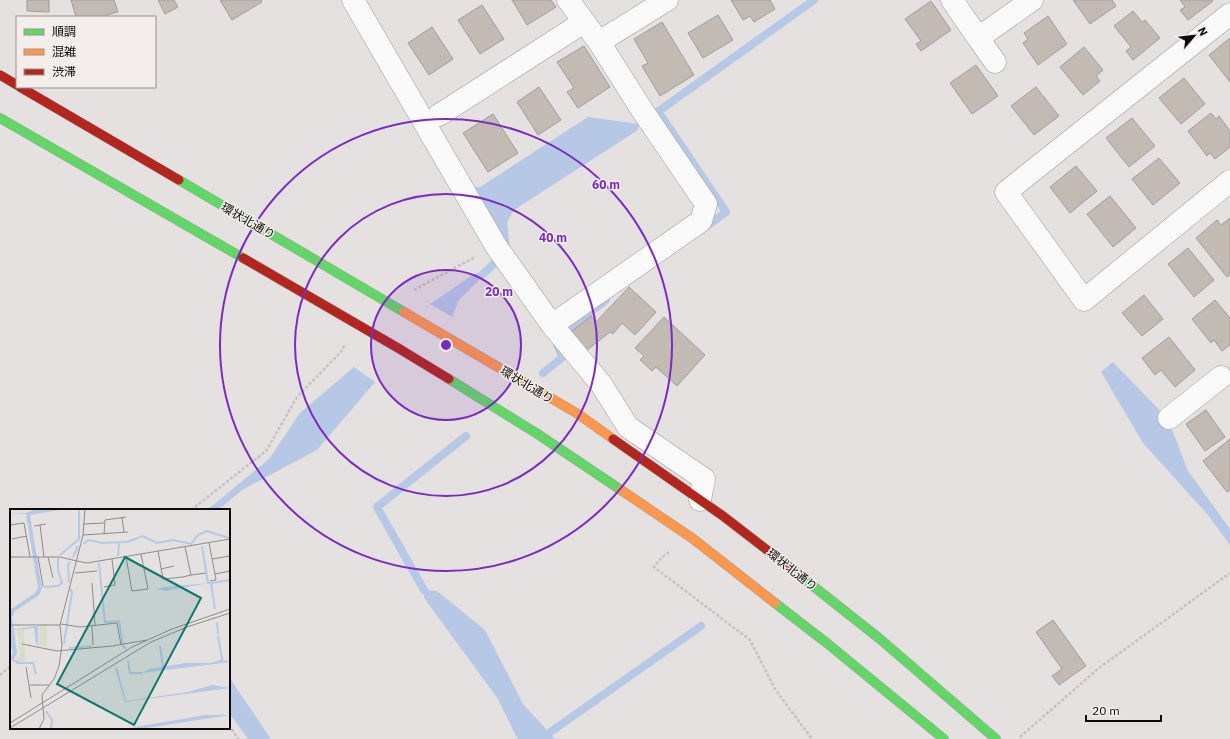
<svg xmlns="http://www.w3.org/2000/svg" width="1230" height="739" font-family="'IBM Plex Sans','Noto Sans JP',sans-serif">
<rect width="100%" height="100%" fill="#e4e1e0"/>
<path fill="#b7c7e6" d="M588 117 639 124 638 130 514 210 507 222 510 248 474 187H480Z
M491 268 459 300 452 317 430 304 474 274Z
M1113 362 1168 419 1188 471 1230 529V545L1208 515 1143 443 1101 372Z
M354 367 375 382 317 450 242 490 218 510H207L269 459 300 413Z
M424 590 437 591 485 630 523 704 555 739H518L515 734 498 699 424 598Z
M229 677 271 739H248L229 713Z"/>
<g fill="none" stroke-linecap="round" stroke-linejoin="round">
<path stroke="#b7c7e6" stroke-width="8" d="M658 111 726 212 704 228
M649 118 814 0
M483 274 502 256
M561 334 606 300
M543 373 563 357 557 345
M424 590 377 507 466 436
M549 733 701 626"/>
</g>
<path fill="#c3bbb3" stroke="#9f9d9c" d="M27 0H49V12L27 11Z
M71 0H114L118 12 106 15V17H76Z
M158 0H174L178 7 165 14Z
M220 0H261L262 2 232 20Z
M512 0H551L556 7 527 25Z
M731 0H770L775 9 754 22 750 16 743 20Z
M1073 0H1112L1116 6 1090 24Z
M1180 0H1212L1213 1 1188 20 1180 10 1185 7Z
M931 1 951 30 921 51 916 44 921 41 905 19Z
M482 5 504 39 480 54 458 20Z
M1133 11 1142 22 1145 20 1160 38 1133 60 1126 51 1131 47 1114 26Z
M718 15 733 40 703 58 688 33Z
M1048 16 1067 44 1038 65 1023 43 1028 39 1024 33Z
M662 22 694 75 660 96 642 66 648 63 634 39Z
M432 27 453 59 429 75 408 43Z
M1230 38V82L1209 55Z
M584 46 610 87 578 108 567 92 574 88 557 62Z
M1084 47 1103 70 1096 76 1100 81 1083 95 1060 67Z
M976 65 998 96 972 114 950 83Z
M1184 78 1205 104 1181 124 1159 98Z
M539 87 561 120 538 135 517 102Z
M1036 87 1059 116 1034 135 1011 106Z
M1211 113 1216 119 1219 116 1230 131V147L1215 159 1210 153 1207 156 1188 131Z
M493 114 518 153 488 172 463 133Z
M1132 118 1155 146 1129 167 1106 138Z
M1159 158 1180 183 1153 205 1132 179Z
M1076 166 1097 191 1070 213 1050 187Z
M1110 196 1136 228 1113 247 1087 214Z
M1230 218V275L1227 277 1196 238 1217 220 1221 225Z
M1188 248 1214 280 1194 297 1168 264Z
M629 287 656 312 635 335 622 323 613 334 610 332 586 351 571 332 591 316 596 322Z
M1144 295 1163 319 1142 336 1122 313Z
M1215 300 1230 318V345L1222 351 1214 340 1211 343 1192 319Z
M664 317 705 355 677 386 656 367 652 371 640 360 644 356 635 348Z
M1169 337 1195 370 1175 387 1161 370 1155 375 1142 358Z
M1206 410 1225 437 1205 451 1186 424Z
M1230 439V490L1227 492 1203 461Z
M1053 620 1086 666 1059 685 1052 676 1062 669 1036 632Z"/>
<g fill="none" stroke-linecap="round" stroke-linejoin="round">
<defs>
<path id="street" d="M353 0 496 246 552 325 601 384 628 427 704 479 700 500
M952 0 978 38 1032 0
M1230 14 1006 192 1084 300 1230 181
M978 38 995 62
M599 42 667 0
M439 115 584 22
M552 325 701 221 706 204 642 110 599 42 568 0
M1169 418 1221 377"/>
<path id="fast" d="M0 118 243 258
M179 180 404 312
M449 379 536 433 621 490
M789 567 880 639 996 739
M775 603 828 644 944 739"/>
<path id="slow" d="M404 312 578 414 613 439
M621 490 692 538 775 603"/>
<path id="jam" d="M0 75 17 85
M20 87 179 180
M243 258 398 348 449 379
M613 439 723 516 789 567"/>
</defs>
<use href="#street" stroke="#9e9b9a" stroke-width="23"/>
<use href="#fast" stroke="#9e9b9a" stroke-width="10"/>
<use href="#slow" stroke="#9e9b9a" stroke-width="10"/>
<use href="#jam" stroke="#9e9b9a" stroke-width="10"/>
<path stroke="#c3c2c2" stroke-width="2.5" stroke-dasharray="3 2" stroke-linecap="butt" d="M414 290 475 257
M191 510 266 451 297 397 341 352 345 344
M669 552 662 557 654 567 750 640 775 689 812 739
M0 675 11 666
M229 725 238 739
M1020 737 1099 668 1230 573"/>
<use href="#street" stroke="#fbfafa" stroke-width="22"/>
<use href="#fast" stroke="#63d668" stroke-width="9"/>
<use href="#slow" stroke="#ff974d" stroke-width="9"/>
<use href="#jam" stroke="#b3261e" stroke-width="9"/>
</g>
<circle cx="446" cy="345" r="75" fill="#7b2cbf" fill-opacity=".12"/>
<g fill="none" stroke="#7b2cbf" stroke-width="2">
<circle cx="446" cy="345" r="75"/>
<circle cx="446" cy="345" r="151"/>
<circle cx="446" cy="345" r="226"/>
</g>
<g text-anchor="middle" stroke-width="3" stroke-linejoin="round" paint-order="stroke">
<g font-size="12" fill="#0d0b0a" stroke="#f3edeb">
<text transform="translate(248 221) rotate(30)" y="4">環状北通り</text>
<text transform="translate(527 385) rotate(31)" y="4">環状北通り</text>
<text transform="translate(792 570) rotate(38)" y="4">環状北通り</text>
</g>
</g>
<g transform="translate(10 509)">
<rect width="220" height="220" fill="#e4e1e0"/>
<path d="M37 115V139L29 135V116ZM14 120 15 152 8 154 5 152 10 144 7 121Z" fill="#d8ddc9"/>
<path d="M26 0H55L20 6 32 80 29 86 5 102 2 108 4 120 28 117V135L31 138 26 135 24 119 4 121 7 144 4 150 0 152 3 143 0 134V101L25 84 28 79 16 5H0L16 4ZM199 74 156 82 146 80 155 78ZM212 150 220 153 132 164 139 160 176 154H201ZM107 158 116 192 178 183 202 176 220 179 115 193 105 159ZM195 206H220L137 219H120Z" fill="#b7c7e6"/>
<path fill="none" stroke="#b7c7e6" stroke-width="2" d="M73 35 79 31 92 34 117 33 133 27 147 34 163 31 181 35 188 26 197 22 219 29M192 37 198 74H201M50 46 69 30V0M108 47 109 34M63 48 68 37M89 54 95 114M59 73 58 56 60 53M33 78 48 77 52 74 48 61V49M205 100 201 74 220 71M96 113 109 112 113 137 116 140M207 113 208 125M208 127 212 150M54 135 62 83 60 80M150 137 153 159M59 139 82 137M3 151 8 154H23L26 165M118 151 120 164H132M36 202 42 211 41 220"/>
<path fill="none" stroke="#8e8b8a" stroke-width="1" d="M112 9 114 23M74 15 94 14M0 16 14 14 20 48M30 16 34 48M24 17 36 15M94 25 95 11 116 8M73 26 118 23M2 30 17 27M199 34 205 65 220 62M148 42 153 70 173 68 181 66 175 38M0 48H50L67 52M28 48 33 77M38 48 43 69M116 48 122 82 138 80 131 45M202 50 220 47M67 52 77 54 220 30M151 60 164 57M65 64 87 62M181 66 196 64M200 72 206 71 205 65M82 74 85 116M94 78 105 76 102 50M51 115 70 118 107 114 111 136M0 116H50M82 116 83 136M12 135 47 142 102 137 137 131M16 158 21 189M20 176H39M0 214 122 138 162 120 220 100M0 219 141 133 177 118 220 104M29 220 34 210 32 186 44 170 49 157 52 136 50 116 73 26 75 0"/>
<path fill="#0f766e" fill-opacity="0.15" stroke="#0f766e" stroke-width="2" d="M115 48 191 89 124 216 47 175Z"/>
<rect width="220" height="220" fill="none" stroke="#0d0b0a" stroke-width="2"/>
</g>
<circle cx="446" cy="345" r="6" fill="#7b2cbf" stroke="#f3edeb" stroke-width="2"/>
<g font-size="12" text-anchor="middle" font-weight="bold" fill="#7b2cbf" stroke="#f3edeb" stroke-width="3" stroke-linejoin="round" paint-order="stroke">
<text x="606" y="189">60 m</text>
<text x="553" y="242">40 m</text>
<text x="499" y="296">20 m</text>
</g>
<rect x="16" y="16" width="140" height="72" fill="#f3edeb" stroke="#979391"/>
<rect x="24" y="29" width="20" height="6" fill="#63d668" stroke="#979391"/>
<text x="52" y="36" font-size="12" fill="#0d0b0a">順調</text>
<rect x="24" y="49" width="20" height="6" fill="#ff974d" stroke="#979391"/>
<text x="52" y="56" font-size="12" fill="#0d0b0a">混雑</text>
<rect x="24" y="69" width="20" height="6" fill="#b3261e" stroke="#979391"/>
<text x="52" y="76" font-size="12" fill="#0d0b0a">渋滞</text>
<g transform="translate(1194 36) rotate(62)" stroke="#f3edeb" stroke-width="3" paint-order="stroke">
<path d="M0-3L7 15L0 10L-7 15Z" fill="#0d0b0a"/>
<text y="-6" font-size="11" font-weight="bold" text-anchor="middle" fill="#0d0b0a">N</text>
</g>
<path d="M1086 715v6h75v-6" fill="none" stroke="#0d0b0a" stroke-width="2"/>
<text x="1092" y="715" font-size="12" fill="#0d0b0a" stroke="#f3edeb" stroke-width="3" paint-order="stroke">20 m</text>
</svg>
